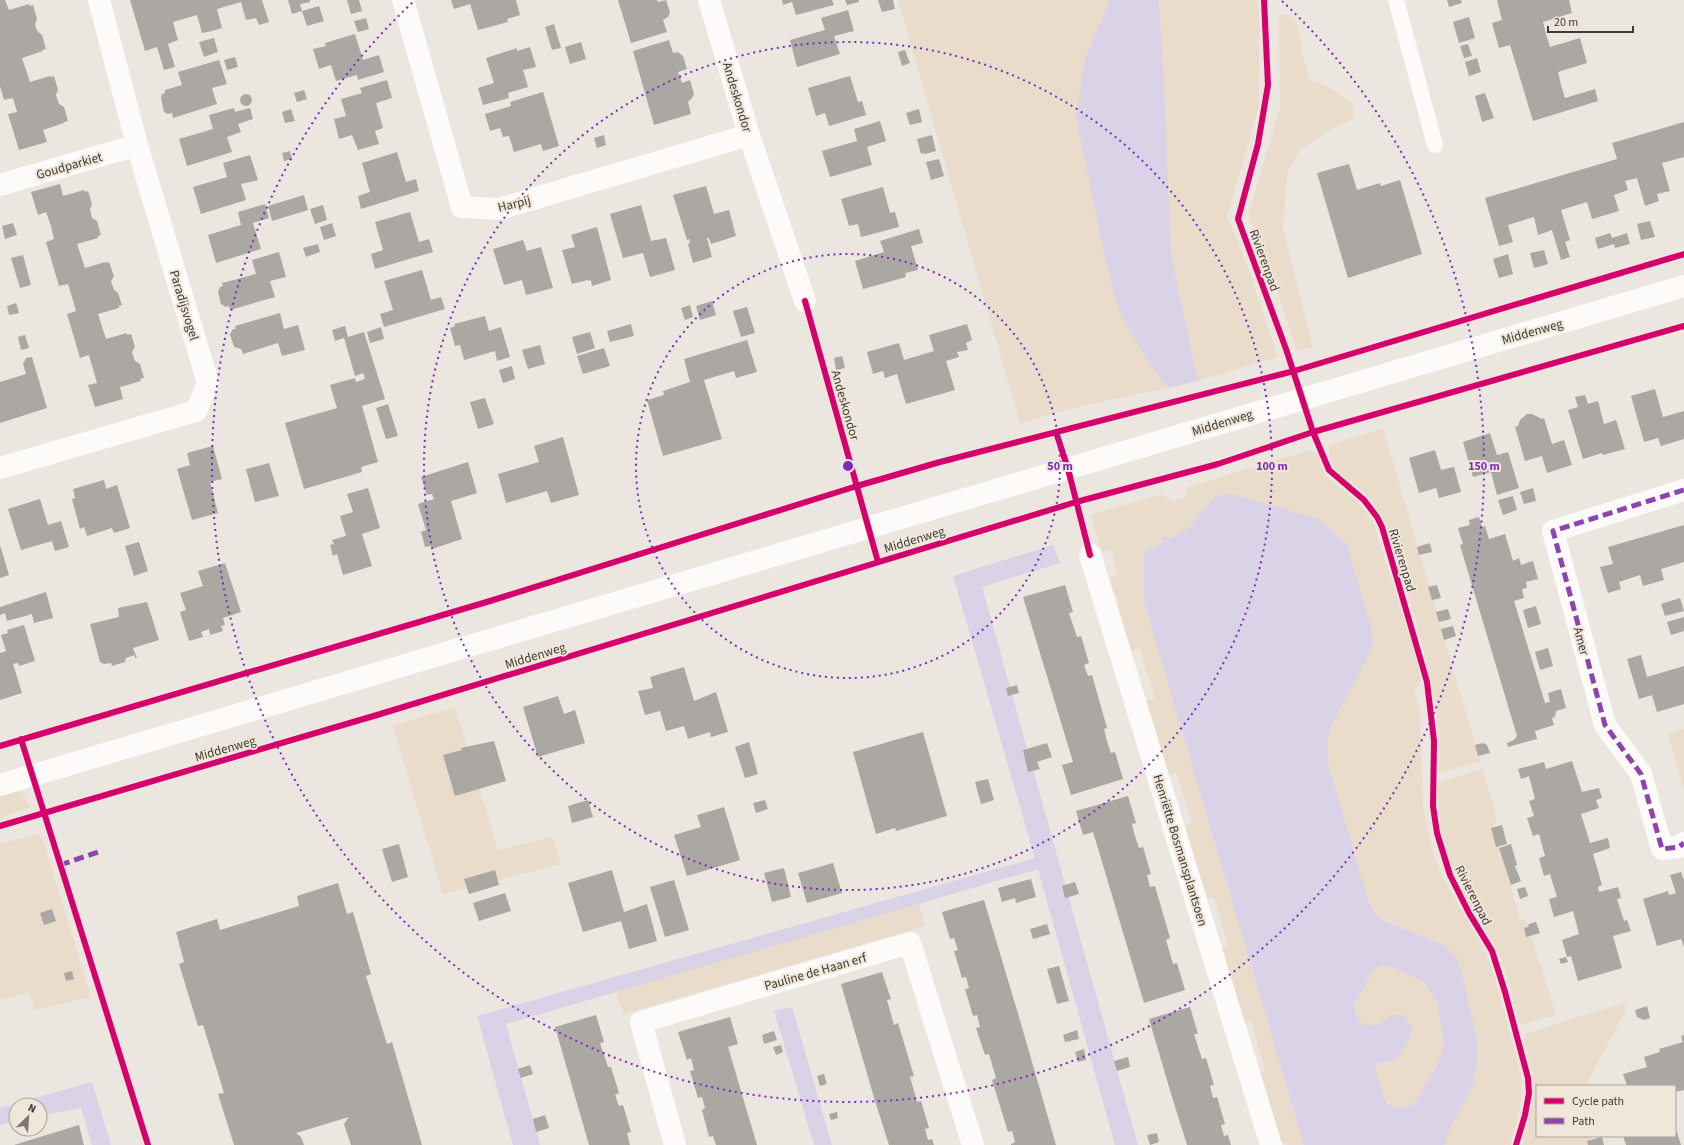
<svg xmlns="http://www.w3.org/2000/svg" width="1684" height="1145" font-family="'Source Sans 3',sans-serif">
<rect width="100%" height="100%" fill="#ebe6df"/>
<path fill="#e9dcca" d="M898 0H1110L1085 59 1143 354 1168 388 1085 405 1020 423Z
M1159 0H1257L1259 15V106L1227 216 1250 273 1277 357 1198 381 1171 255 1164 80Z
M1279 14C1302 14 1299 38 1302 54 1304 62 1307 70 1309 79L1334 90 1352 103 1354 118 1333 128 1300 150 1287 173 1283 229 1313 347 1297 351 1269 266 1248 215 1280 108Z
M1383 428 1480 761 1439 773C1442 707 1425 652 1406 589 1399 566 1394 542 1384 520 1378 508 1370 498 1360 489 1346 476 1325 469 1330 445Z
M1310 450 1318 455 1321 467 1327 477 1357 501 1373 522 1413 648 1421 681 1414 691 1420 706 1423 807 1432 849 1440 873 1486 953 1495 978 1520 1072C1525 1097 1517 1121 1510 1145H1444L1451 1127 1473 1085 1477 1062V1037L1461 970 1410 932 1380 917 1369 904 1328 762V738L1333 720 1372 649 1347 545 1344 542 1319 519 1215 497 1189 528 1169 539 1165 536 1164 542 1144 553V602L1304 1145H1287L1286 1142 1278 1144 1257 1074 1265 1071 1251 1021 1242 1024 1220 950 1228 946 1214 897 1205 899 1183 826 1192 823 1176 772 1168 774 1146 701 1155 699 1140 649 1132 651 1117 602 1118 601 1116 595H1115L1110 577 1118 574 1111 549 1102 552 1090 515 1161 494 1173 502C1182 498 1188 497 1188 487Z
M455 707 498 850 552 837 561 864 443 894 393 726Z
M1684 729V790L1668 734Z
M1482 769 1497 818 1493 827 1491 828 1496 847 1499 846 1520 919 1529 924 1528 927 1524 928 1526 937 1531 935 1540 964 1544 966 1541 967 1556 1015 1525 1024 1519 1023C1513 1000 1508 975 1498 952 1492 938 1483 926 1475 913 1454 877 1432 824 1439 782Z
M20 790 31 807 0 817V796Z
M37 834 42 837 91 997 35 1010 29 992 0 1000V844Z
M919 903 925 926 623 1014 616 991Z
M1382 965C1400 966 1432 983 1437 1003 1440 1016 1446 1034 1444 1048 1442 1059 1435 1068 1429 1078 1425 1085 1420 1099 1414 1104 1405 1111 1390 1107 1384 1098 1381 1094 1380 1089 1379 1084 1377 1077 1373 1071 1377 1064L1389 1062 1397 1058 1400 1015 1397 1014 1375 1026H1368L1361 1023 1355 1013 1354 1007 1372 972Z
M1624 1003 1627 1013 1624 1014 1585 1086H1537V1136H1592L1593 1139 1587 1141 1588 1145H1522L1534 1096 1533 1076 1523 1037 1527 1033Z"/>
<path fill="#dad2e7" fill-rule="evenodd" d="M1110 0H1159L1164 80 1171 255 1198 381 1168 388 1143 354 1120 312 1106 262 1076 117 1085 59Z
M1229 493 1319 519 1344 542 1347 545 1371 628 1373 642 1372 649 1331 726 1328 738V762L1369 904 1376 914 1387 922 1443 945 1457 959 1461 970 1477 1037V1062L1473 1085 1451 1127 1444 1145H1304L1144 602V553L1164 542 1161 539 1165 536 1169 539 1189 528 1215 497ZM1382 965 1392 967 1422 981 1428 987 1437 1002 1444 1041 1442 1054 1436 1067 1415 1103 1411 1106 1399 1108 1388 1104 1383 1097 1375 1068 1377 1064C1383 1062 1389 1062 1395 1059 1401 1056 1414 1033 1412 1027 1410 1022 1406 1018 1402 1015H1391L1381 1023 1368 1026 1361 1023 1355 1013 1354 1006 1372 972Z
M1053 545 1060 563 982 587 1138 1145H1115L1038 869 506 1024 540 1145H513L477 1016 1035 858 953 576Z
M792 1007 832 1145H814L774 1011Z
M92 1082 111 1145H92L81 1108 40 1116V1105H16V1121L0 1125V1108Z"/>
<path fill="#aba7a2" d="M0 0H5L9 10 29 4V6L33 5 37 19 35 24 36 28 38 32 42 35 46 49 42 50 43 51 22 58 30 82 50 76 51 77 54 76 58 90 56 95 59 104 64 107 68 121 64 122V123L43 130 47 142 19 150 8 114 17 112 13 98 4 100 0 86Z
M130 0H262L269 22 259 25 256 18 246 20 241 2 217 9 222 28 212 31 202 33 197 15 173 22 178 40 168 44 175 67 164 70 157 47 145 51Z
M288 0H310V2L300 4 302 11 292 14Z
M347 0H359L362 11 351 14Z
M451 0H516L520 15 507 19 508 22 478 30 470 4 454 9Z
M618 0H657L658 2 666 0 670 12 668 17 663 20 667 32 631 43Z
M782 0H832L834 5 796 15 792 2 783 5Z
M845 0H859V2L847 5Z
M878 0H893L895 9 882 12Z
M1447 0H1461L1462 3 1449 7Z
M1497 0H1569L1572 13 1543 22 1546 34 1550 47 1580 38 1587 63 1558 72 1561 85 1565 98 1595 89 1598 101 1533 121 1510 45 1499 48 1492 23 1502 20Z
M319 6 324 21 307 26 302 11Z
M848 10 854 31 834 36 840 54 797 67 790 40 825 30 821 18Z
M1469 17 1475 38 1459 43 1453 22Z
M366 18 369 29 358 32 354 21Z
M554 24 561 48 552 50 545 27Z
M355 34 363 60 379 55 384 72 358 80 357 75 336 81 331 65 319 69 313 49 326 46 325 43Z
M214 38 218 52 204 57 199 42Z
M669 40 673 53 678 52 683 56 687 69 678 72 682 83 690 80 694 94 692 98 688 102 691 114 654 125 633 51Z
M581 42 586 59 570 64 565 47Z
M1468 44 1472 56 1464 58 1460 46Z
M530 47 536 67 523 70 528 87 508 93 509 98 483 105 478 88 494 83 486 58 517 48V51Z
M905 50 910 63 902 66 898 52Z
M235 57 238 67 227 70 224 60Z
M1477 58 1481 72 1469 76 1465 62Z
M219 60 227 84 212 88 217 104 173 118 172 113 168 114 164 112 161 98 162 94 165 93V90L182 85 178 72Z
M850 76 858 102 862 101 866 115 829 126 825 113 816 116 808 88Z
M387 80 392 98 376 103 383 128 375 131 379 144 358 150 352 135 339 139 334 119 346 116 341 99 362 93 360 88Z
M304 90 307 99 297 102 294 93Z
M543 92 559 146 543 151 541 144 514 152 509 136 503 137 500 128 490 131 485 114 511 106 510 102Z
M1485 93 1494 118 1482 122 1475 96Z
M240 100a6 6 0 1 1 12 0a6 6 0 1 1-12 0Z
M234 108 235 112 250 108 253 119 238 124 241 132 227 137 232 152 187 166 179 139 213 129 209 115Z
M291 109 295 121 285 123 282 112Z
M919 109 922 122 910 125 906 113Z
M880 121 886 141 867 147 872 165 830 177 822 151 857 141 854 129Z
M1684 122V157L1662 163 1670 191 1657 194 1659 201 1645 206 1637 178 1625 181 1628 190 1614 195 1619 211 1592 219 1587 202 1561 210 1570 240 1565 242 1570 257 1561 260 1552 230 1538 235 1534 217 1508 225 1513 242 1499 246 1485 198 1617 159 1612 143Z
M604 135 606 145 597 148 594 138Z
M932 135 936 151 925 154 924 153 921 154 917 139Z
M290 151 292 159 284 161 282 153Z
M397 152 406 182 416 179 419 191 361 209 358 196 370 192 362 163Z
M250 155 258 180 241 184 246 200 201 214 193 187 227 177 223 163Z
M939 159 944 176 931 180 926 162Z
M1349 164 1357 190 1380 183 1381 186 1400 180 1422 254 1348 278 1317 173Z
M60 184 63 196 84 190 85 192 88 191 92 204 90 209 92 218 97 221 101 235 98 236V238L77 244 85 268 105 262 106 263 109 262 114 276 111 281 114 290 118 293 122 305 119 306V308L98 314 106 339 127 333V335L131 334 135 347 132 352 135 361 140 364 144 378 140 379 141 381 120 387 123 399 95 407 88 385 97 383 89 355 80 358 67 314 76 311 72 297 68 284 59 286 46 242 54 239 51 226 46 212 38 215 31 192Z
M706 186 714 214 729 210 736 236 711 244 709 238H707L712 257 693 263 688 244 690 243 689 239 687 240 673 195Z
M883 187 890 213 895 212 899 227 861 237 858 224 849 226 841 199Z
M304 195 308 210 272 221 268 206Z
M265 204 269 218 253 223 261 249 216 263 208 235 241 225 238 212Z
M323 205 327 220 315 224 310 209Z
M641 205 651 241 666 238 675 270 650 277 643 253 623 258 610 214Z
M410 212 419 242 429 239 433 252 375 269 371 254 383 250 375 222Z
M1650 221 1655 237 1641 240 1637 224Z
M13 223 17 235 5 239 2 226Z
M332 223 336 236 324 240 320 227Z
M597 227 611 280 592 286 591 280 589 281 588 280 572 284 562 250 575 247 571 235Z
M919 229 923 243 911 246 918 270 905 273 906 277 863 289 855 261 884 252 880 241Z
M1610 233 1612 238 1627 233 1630 244 1615 248 1614 244 1598 249 1595 238Z
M523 240 527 251 541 247 553 288 526 295 522 280 504 285 493 249Z
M318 244 320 252 306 257 303 248Z
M1544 250 1548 264 1534 268 1530 253Z
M279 252 286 277 270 281 275 297 230 310 229 306 226 307 221 304 218 292 220 287 223 286 222 283 256 274 252 260Z
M1508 254 1513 274 1499 278 1493 259Z
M23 255 31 285 20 288 11 258Z
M422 270 431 300 441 297 445 309 384 327 380 314 393 310 384 281Z
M712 301 716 315 700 320 696 306Z
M16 303 19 313 9 315 7 306Z
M690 305 693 317 685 320 681 308Z
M747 307 755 333 741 337 733 311Z
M280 313 284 329 298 325 305 350 282 356 278 343 243 354 241 349 234 347 230 334 233 329H236L235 326Z
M485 316 489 331 501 327 510 357 497 361 495 351 464 360 460 345 455 346 450 328 455 326 454 324Z
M631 324 634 336 610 342 607 331Z
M967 324 972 340 966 343 968 350 957 352 959 357 946 361 955 390 906 404 897 374 885 378 883 371 873 374 867 352 899 343 904 360 934 351 929 335Z
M345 326 348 337 364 332 385 399 362 406 378 462 361 467 362 472 304 489 285 423 337 408 330 385 355 378 356 382 365 379 363 373 355 376 344 338 335 341 332 330Z
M381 327 384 339 370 343 367 332Z
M590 332 595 348 577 354 572 337Z
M25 335 29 348 21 350 18 337Z
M747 340 757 372 736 378 734 371 704 380 722 439 663 456 647 400 664 395 663 391 690 382 684 359Z
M540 345 545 364 528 369 522 350Z
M604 348 610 366 583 374 577 356Z
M842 356 845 368 836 370 834 358Z
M32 357 47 408 0 423V382L26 374 23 364 26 358Z
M512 366 515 379 503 383 499 370Z
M1655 389 1663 417 1684 411V439L1661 446 1658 438 1644 442 1631 396Z
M1585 395 1588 404 1598 401 1604 424 1616 420 1625 449 1603 455 1602 453 1583 459 1568 410 1578 407 1575 397Z
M485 398 494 424 478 429 470 402Z
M388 404 398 436 386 439 376 408Z
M1527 414H1532L1542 419 1544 418 1552 444 1564 440 1572 465 1547 473 1542 456 1525 461 1515 427 1518 426 1520 420Z
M1490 433 1497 455 1508 452 1519 488 1497 495 1491 472 1473 477 1463 442Z
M563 437 579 495 551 503 547 491 506 503 498 474 539 462 534 446Z
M213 446 222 479 210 482 218 513 192 520 177 469 190 465 187 453Z
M1435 450 1441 470 1454 467 1461 492 1439 498 1436 488 1419 493 1409 458Z
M468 462 477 493 451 501 462 539 432 549 431 546 425 547 421 532 426 530 418 504 434 499 432 494 427 495 421 477Z
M269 463 279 496 255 502 246 469Z
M104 480 106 489 117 485 130 528 114 533 112 528 87 536 84 527 80 529 72 499 75 498 73 489Z
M368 488 380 528 362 534 372 566 343 575 337 554 333 556 330 545 334 544 332 540 346 536 340 516 353 512 347 494Z
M1533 488 1536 501 1524 504 1520 492Z
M1513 496 1517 510 1503 515 1498 500Z
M40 499 48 525 61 521 69 547 55 551 52 541 21 550 8 509Z
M1479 517 1482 527 1485 526 1489 539 1505 534 1513 561 1519 558 1521 565 1533 561 1538 579 1526 582 1527 588 1522 589 1524 598 1514 601 1545 703 1550 702 1548 693 1561 689 1566 708 1556 711 1555 717 1552 718 1554 725 1535 731 1537 739 1508 747 1507 743 1514 740 1517 736 1460 545 1463 544 1458 528 1470 525 1469 520Z
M1684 525V562L1661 569 1664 580 1643 586 1640 575 1619 582 1621 589 1608 593 1600 567 1613 564 1608 547Z
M139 542 148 571 134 576 125 546Z
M1430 543 1432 552 1419 555 1417 547Z
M0 545 9 575 0 578Z
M225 563 241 612 223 618 225 625 221 626 223 631 210 635 209 629 201 632 203 637 189 641 180 612 186 610 180 593 203 586 198 571Z
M1065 585 1073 612 1069 613 1077 637 1081 636 1089 663 1084 665 1088 676 1092 675 1107 728 1104 729 1107 741 1111 753 1115 752 1123 779 1071 795 1062 765 1073 762 1023 597Z
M1437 585 1441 598 1432 600 1428 587Z
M46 592 53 618 34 623 32 614 7 621 5 613 0 615V607Z
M1680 598 1684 611 1665 616 1661 604Z
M147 602 159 640 133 648 137 658H135V655L126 658 125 662 112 666 111 663 104 664 100 662 90 624 119 617 118 608Z
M1536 606 1541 624 1528 628 1523 610Z
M1448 609 1451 619 1439 622 1436 612Z
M1684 617V631L1671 635 1667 622Z
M24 625 35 661 19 666 18 663 13 664 22 693 0 700V653L6 651 1 635 8 633 7 630Z
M1453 626 1456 636 1444 640 1441 629Z
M1548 648 1553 666 1540 670 1535 652Z
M1641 655 1647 677 1684 666V704L1657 712 1652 695 1639 699 1627 659Z
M684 667 694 701 716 692 728 732 711 737 710 732 688 739 684 726 666 731 660 711 645 715 638 691 653 688 650 677Z
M1017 685 1019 693 1008 696 1006 688Z
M558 696 564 714 575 710 585 743 538 757 523 707Z
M923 732 947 816 896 831 895 828 876 834 853 752Z
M494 741 506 781 455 796 443 755 462 750 461 748Z
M749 742 758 774 745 778 735 747Z
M1047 743 1052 757 1037 762 1040 769 1028 772 1023 750Z
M1483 743 1487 745 1490 753 1478 756 1475 745Z
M1572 761 1582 792 1599 788 1602 798 1596 800 1599 808 1581 814 1590 843 1608 838 1610 848 1593 854 1602 885 1598 887 1599 892 1618 887 1621 898 1617 899 1624 921 1627 920 1631 931 1613 936 1622 968 1578 981 1571 956 1567 957 1562 940 1579 934 1573 911 1554 917 1549 899 1557 897 1550 874 1544 876 1539 858 1545 856 1539 834 1533 836 1527 818 1534 816 1529 801 1535 799 1529 776 1521 779 1518 769 1544 762 1546 769Z
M988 779 994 800 981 804 975 782Z
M1128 796 1136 823 1132 824 1135 836 1139 848 1143 847 1151 874 1147 875 1150 887 1155 886 1170 938 1166 940 1173 964 1177 963 1185 990 1144 1003 1094 835 1093 832 1083 835 1076 811Z
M588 800 593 817 572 823 568 806Z
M765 800 768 809 756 813 753 803Z
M724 807 740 860 687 876 674 835 701 827 697 815Z
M1502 825 1507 844 1496 847 1491 828Z
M399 844 408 877 392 882 382 849Z
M1511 844 1517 865 1515 866 1521 881 1511 885 1499 848Z
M833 863 842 893 807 903 798 873Z
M784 868 791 897 772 902 764 873Z
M495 870 499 885 469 894 464 879Z
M612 870 624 912 647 904 657 941 629 949 621 921 583 932 568 883Z
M1681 872 1684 880V947L1681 939 1657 946 1643 899 1668 891 1669 895 1676 893 1670 875Z
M1031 879 1036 897 1016 903 1015 898 1002 902 998 888Z
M674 880 689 930 665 937 650 887Z
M1075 882 1079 894 1065 898 1062 886Z
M338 883 347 914 353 912 371 974 366 976 387 1044 392 1042 422 1145H351L344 1124 349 1117 296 1133 301 1137 304 1145H234L218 1094 224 1093 203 1025 198 1026 179 964 184 962 176 932 217 919 220 930 299 906 297 896Z
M1525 887 1528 896 1520 899 1517 889Z
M505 893 511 911 479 921 473 903Z
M984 900 1019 1017 1056 1145H1011V1144L1015 1142 1012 1131 1008 1132 992 1080 996 1078 989 1054 985 1055 976 1028 980 1027 977 1015 973 1016 965 989 969 988 966 977 962 978 954 951 958 950 954 938 950 939 942 912Z
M52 909 56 921 44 925 40 913Z
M1536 922 1540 933 1526 937 1524 928 1528 927 1529 924Z
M1047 924 1050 934 1033 939 1030 929Z
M1566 957 1568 962 1561 964 1559 959Z
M1059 966 1069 1001 1057 1004 1047 969Z
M72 971 74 979 66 981 64 973Z
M882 972 891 999 887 1000 894 1025 898 1023 914 1076 910 1077 917 1102 921 1101 929 1128 925 1129 928 1140 932 1139 934 1145H889L875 1101 841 984Z
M1647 1006 1650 1018 1644 1020 1637 1017 1635 1010Z
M1190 1007 1198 1034H1194L1202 1059 1206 1058 1214 1085 1210 1086 1213 1098 1217 1097 1225 1124 1221 1125 1224 1136 1228 1135 1231 1145H1187L1172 1097 1149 1019Z
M596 1015 604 1042 600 1043 608 1067H611L619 1093 615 1095 619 1106 623 1105 631 1132 627 1133 630 1145H589L555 1027Z
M730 1017 738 1044 728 1047 757 1145H716L713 1136 709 1137 702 1110 705 1108 702 1097 698 1098 690 1071 694 1070 691 1058 687 1060 678 1032Z
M1077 1030 1079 1039 1065 1042 1063 1035Z
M774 1031 777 1040 764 1044 762 1035Z
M1684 1035V1090L1675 1092V1086H1627L1623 1074 1647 1067 1644 1057 1660 1052 1659 1049 1683 1042 1681 1036Z
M781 1045 783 1052 776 1055 773 1047Z
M1084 1049 1086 1060 1078 1062 1075 1052Z
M1128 1057 1130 1067 1117 1071 1114 1061Z
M530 1065 533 1074 521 1078 518 1069Z
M824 1074 827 1084 820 1086 817 1076Z
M837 1112 838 1118 831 1120 829 1114Z
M545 1115 549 1128 536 1132 533 1119Z
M79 1125 84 1145H14Z
M1677 1132 1681 1145H1626L1623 1136H1675V1133Z
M1157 1133 1159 1142 1150 1145 1147 1135Z
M1602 1137 1604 1145H1588L1587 1141Z"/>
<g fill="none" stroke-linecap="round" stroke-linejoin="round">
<path stroke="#fcfbfa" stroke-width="16" d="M1396 0 1435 145"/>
<path stroke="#fcfbfa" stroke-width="22" d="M403 0 462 207 499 209 749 135
M709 0 749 135 805 301
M0 185 137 145
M0 468 196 411 208 383 137 145 99 0
M1684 490 1553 531 1605 725 1641 774 1662 849 1679 847 1684 843
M1090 555 1271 1145
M0 785 1684 286
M675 1145 641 1022 910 943 973 1145"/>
<path stroke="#8e44ad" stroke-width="5" stroke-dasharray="10 5" stroke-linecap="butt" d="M1684 490 1553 531 1605 725 1641 774 1662 849 1679 847 1684 843
M60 865 98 852"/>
<defs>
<path id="cycleway" d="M1264 0 1268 85 1258 144 1238 219 1286 349 1313 432 1329 470 1364 500 1377 517 1382 527 1427 682 1434 741 1433 806 1437 833 1450 875 1469 913 1492 951 1505 992 1528 1078 1529 1093 1525 1115 1516 1145
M805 301 878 562
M1056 432 1068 469 1090 555
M21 739 148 1145
M0 746 490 601 857 486 940 462 1294 371 1684 254
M0 826 377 715 1076 502 1218 464 1313 432 1684 326"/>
</defs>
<use href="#cycleway" stroke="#f0e7da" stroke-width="8"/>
<use href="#cycleway" stroke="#d6006c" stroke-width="6"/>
</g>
<g fill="none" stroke="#7b2cbf" stroke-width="2" stroke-dasharray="2 4">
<circle cx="848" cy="466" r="212"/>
<circle cx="848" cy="466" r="424"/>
<path d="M1282 1A636 636 0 1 1 414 1"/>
</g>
<g text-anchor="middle" stroke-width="4" stroke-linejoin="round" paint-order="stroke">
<g font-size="13" fill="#3f3c37" stroke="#f0e7da">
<text transform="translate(738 97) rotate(73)" y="5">Andeskondor</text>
<text transform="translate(69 165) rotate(-16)" y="5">Goudparkiet</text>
<text transform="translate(514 203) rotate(-14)" y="5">Harpij</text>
<text transform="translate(1265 260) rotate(70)" y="5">Rivierenpad</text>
<text transform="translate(185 305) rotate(73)" y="5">Paradijsvogel</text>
<text transform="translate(1532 331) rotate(-16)" y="5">Middenweg</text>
<text transform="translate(846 405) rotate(74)" y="5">Andeskondor</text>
<text transform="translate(1222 422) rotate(-17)" y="5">Middenweg</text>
<text transform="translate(914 539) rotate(-17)" y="5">Middenweg</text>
<text transform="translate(1403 560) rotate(73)" y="5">Rivierenpad</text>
<text transform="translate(1582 641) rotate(75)" y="5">Amer</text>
<text transform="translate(535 655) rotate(-17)" y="5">Middenweg</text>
<text transform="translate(225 748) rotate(-16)" y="5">Middenweg</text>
<text transform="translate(1181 850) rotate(73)" y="5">Henriëtte Bosmansplantsoen</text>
<text transform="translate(1474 895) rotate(63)" y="5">Rivierenpad</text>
<text transform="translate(815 971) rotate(-16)" y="5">Pauline de Haan erf</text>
</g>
</g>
<circle cx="848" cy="466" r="6" fill="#7b2cbf" stroke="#f0e7da" stroke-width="2"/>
<g font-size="12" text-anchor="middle" font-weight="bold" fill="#7b2cbf" stroke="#f0e7da" stroke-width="4" stroke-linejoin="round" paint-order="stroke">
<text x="1060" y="470">50 m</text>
<text x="1272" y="470">100 m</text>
<text x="1484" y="470">150 m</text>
</g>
<rect x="1536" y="1085" width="140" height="52" fill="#f0e7da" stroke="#a9a399"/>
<rect x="1544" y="1098" width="20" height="6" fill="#d6006c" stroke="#a9a399"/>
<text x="1572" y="1105" font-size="12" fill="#3f3c37">Cycle path</text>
<rect x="1544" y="1118" width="20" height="6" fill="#8e44ad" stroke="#a9a399"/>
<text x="1572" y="1125" font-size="12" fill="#3f3c37">Path</text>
<g transform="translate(28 1117) rotate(25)"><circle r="19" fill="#f0e7da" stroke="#a9a399"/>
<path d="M0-3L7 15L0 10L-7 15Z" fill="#7b7872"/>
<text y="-6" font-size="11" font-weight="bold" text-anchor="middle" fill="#3f3c37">N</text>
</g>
<path d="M1548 26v6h85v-6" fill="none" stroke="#3f3c37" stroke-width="2"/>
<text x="1554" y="26" font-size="12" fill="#3f3c37" stroke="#f0e7da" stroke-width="3" paint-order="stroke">20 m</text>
</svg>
